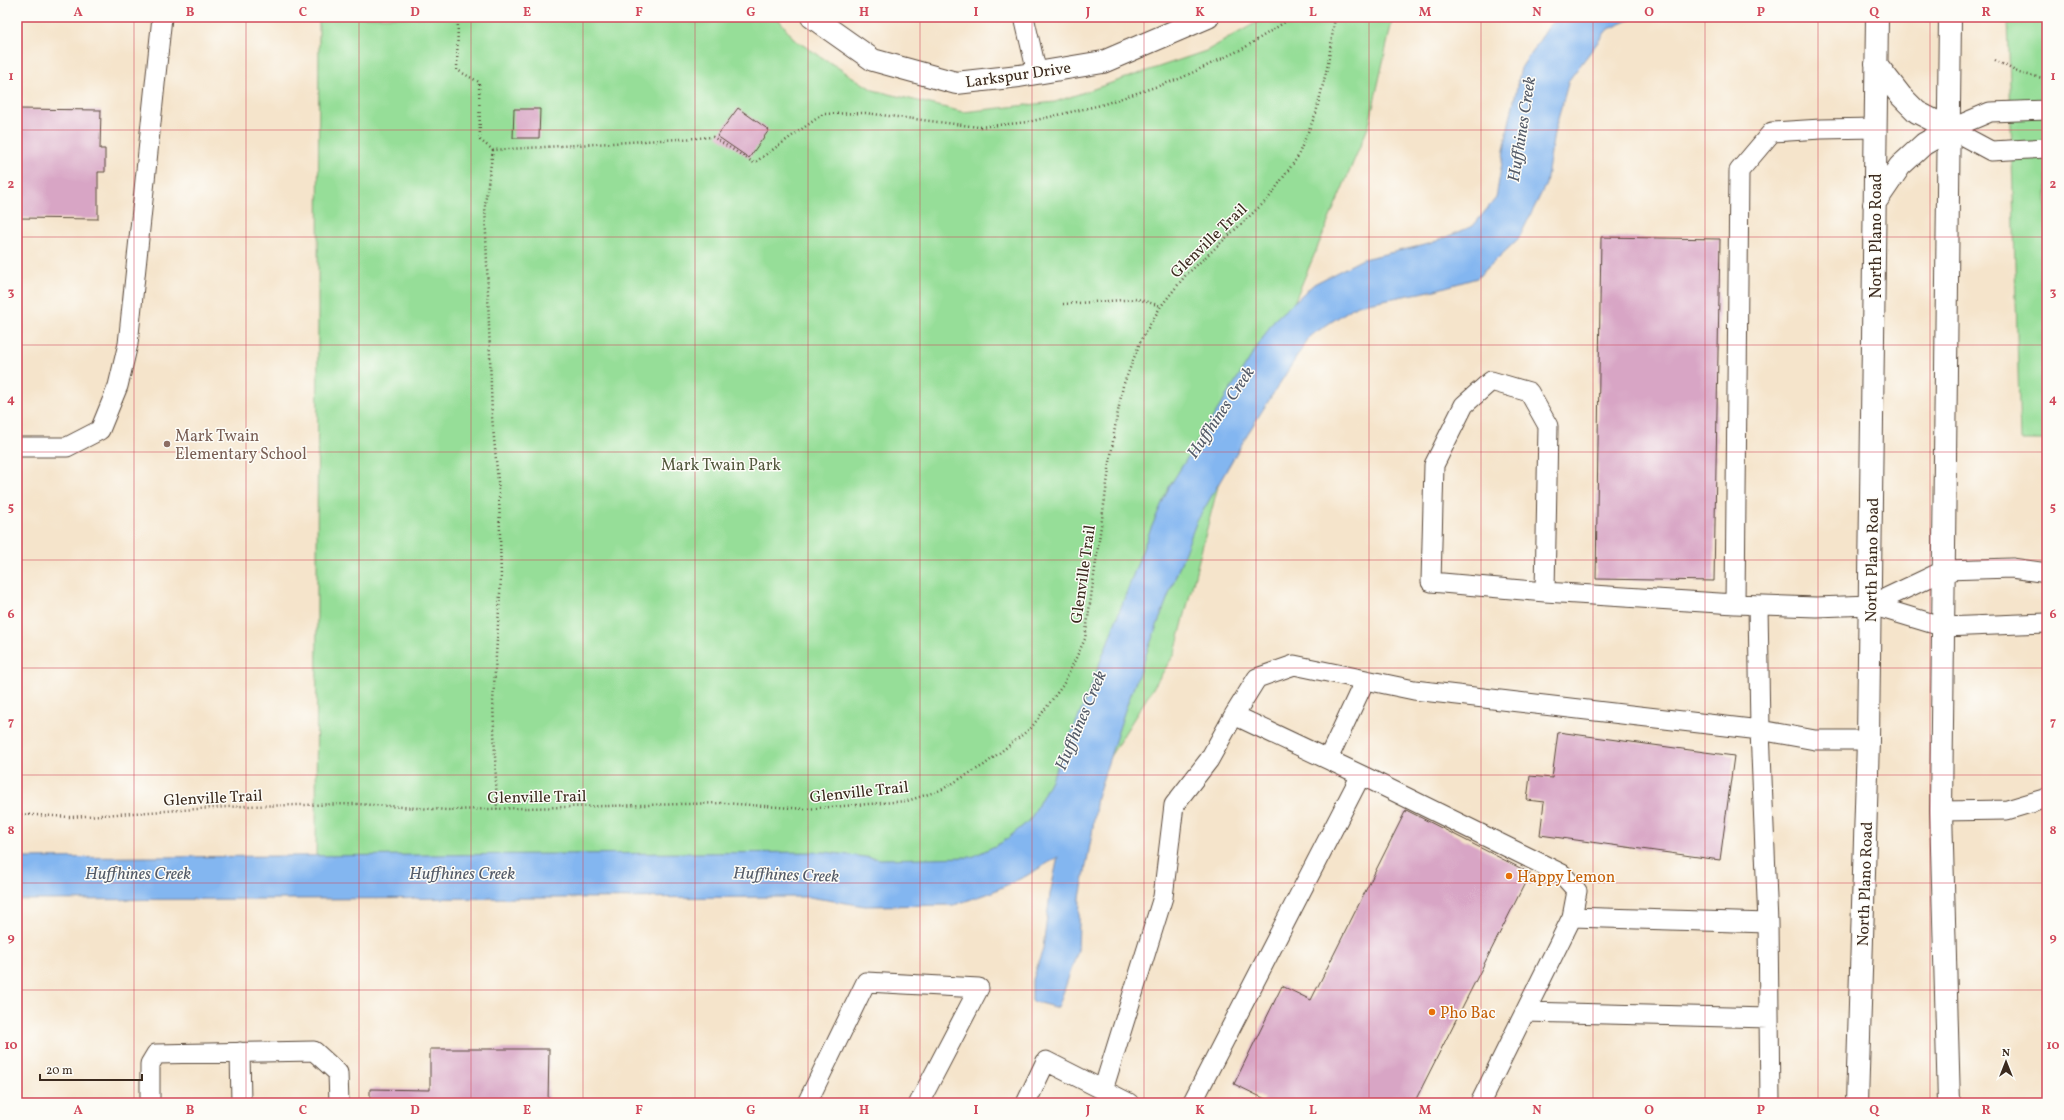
<svg xmlns="http://www.w3.org/2000/svg" width="2064" height="1120" font-family="Vollkorn,serif">
<rect width="100%" height="100%" fill="#fdfcf7"/>
<filter id="ink" filterUnits="userSpaceOnUse"><feTurbulence type="fractalNoise" baseFrequency=".025" numOctaves="2"/><feDisplacementMap in="SourceGraphic" scale="8" xChannelSelector="R" yChannelSelector="G"/><feConvolveMatrix kernelMatrix="1 2 1 2 8 2 1 2 1" color-interpolation-filters="sRGB"/></filter>
<filter id="wash" filterUnits="userSpaceOnUse"><feTurbulence type="fractalNoise" baseFrequency=".012" numOctaves="4" result="noise"/><feDisplacementMap in="SourceGraphic" scale="16" xChannelSelector="R" yChannelSelector="G"/><feGaussianBlur stdDeviation="0.9" result="paint"/><feColorMatrix in="noise" values="0 0 0 0 0 0 0 0 0 0 0 0 0 0 0 0 0 1.4 0 .05"/><feComposite in="paint" operator="in"/></filter>
<g filter="url(#wash)">
<rect width="100%" height="100%" fill="#f5e4cb"/>
<path fill="#96de98" stroke="#68845b" d="M319 17H777L795 40 873 90 963 112 1055 102 1206 51 1266 17H1393L1369 125 1220 478 1175 653 1042 865 316 871Z
M2008 17H2047V440H2020Z"/>
<path fill="#83b6f0" stroke="#5f7087" d="M1560 17H1636L1607 30 1569 80 1554 133 1546 184 1519 238 1477 278 1435 290 1357 305 1310 336 1248 433 1196 523 1125 710 1097 797 1092 834 1080 898 1078 950 1058 1008 1032 1001V983L1043 948 1050 894 1058 857 1026 876 992 892 954 905 865 906 809 897 17 900V858L825 852 881 859 972 857 1003 842 1030 820 1053 776 1085 702 1149 533 1169 487 1274 320 1314 284 1363 259 1429 244 1473 226 1496 198 1507 133 1521 68 1549 26Z"/>
<g id="blocks">
<path fill="#d8a5c5" d="M738 108 769 130 749 158 717 136Z
M17 109 101 110 100 149H105V172H98V219L17 218Z
M514 109H540L539 138H513Z
M1601 237 1720 239 1714 581 1596 579Z
M1558 732 1734 756 1720 860 1540 835 1544 802 1527 800 1530 776 1552 778Z
M1406 810 1530 873 1414 1103H1263L1265 1099 1234 1084 1282 986 1311 1000Z
M430 1049H549L548 1103H370V1089L430 1090Z"/>
</g>
</g>
<g filter="url(#ink)">
<use href="#blocks" fill-opacity="0" stroke="#574638" stroke-width="1"/>
<g fill="none" stroke-linecap="round" stroke-linejoin="round">
<defs>
<path id="lane" d="M1024 17 1037 73
M1950 129 1991 151 2047 148
M1950 129 1990 112 2047 110
M17 447H67L100 430 118 386 128 344 162 17
M1545 592 1548 426 1529 392 1491 381 1464 405 1434 465 1431 582 1545 592 1735 604 1816 607 1871 605 1944 627 2047 623
M1735 604 1739 171 1772 132 1821 129 1876 128
M1871 605 1945 570 2012 568 2047 573
M1234 715 1257 678 1294 665 1414 690 1760 730 1758 605
M1328 759 1365 680
M1941 811 2007 810 2047 798
M1572 917 1768 923
M1525 1012 1769 1018
M240 1052 241 1103
M1103 1090 1163 897 1174 805 1209 760 1234 715 1361 775
M150 1103V1064L156 1054 314 1051 338 1073 339 1103
M807 1103 866 982 979 988 919 1103
M1026 1103 1046 1061 1129 1103
M1192 1103 1361 775 1562 874 1577 891 1572 917 1480 1103
M1770 1103 1768 923 1760 730 1815 740H1868"/>
<path id="street" d="M812 17 873 60 956 83 1019 76 1103 62 1208 17"/>
<path id="secondary" d="M1876 64 1901 96 1917 112 1950 129
M1874 204 1900 166 1924 144 1950 129
M1857 1103 1868 740 1877 17
M1949 1103 1941 811 1950 17"/>
</defs>
<use href="#lane" stroke="#574638" stroke-width="21"/>
<use href="#street" stroke="#574638" stroke-width="24"/>
<use href="#secondary" stroke="#574638" stroke-width="24"/>
<path stroke="#574638" stroke-width="2.5" stroke-dasharray="1 3" stroke-linecap="butt" d="M458 17 457 70 479 82 480 140 493 150 713 137 754 163 823 114 865 113 979 127 1028 122 1101 105 1179 79 1244 48 1293 17
M1995 60 2019 73 2047 79
M493 150 485 204 492 417 499 492 501 578 493 702 497 809
M1063 304 1137 299 1161 306
M17 814 71 817 243 806 358 804 447 810 724 803 805 809 907 801 941 790 984 765 1031 728 1063 685 1085 639 1115 427 1123 386 1141 340 1161 306 1185 276 1268 199 1297 158 1316 113 1328 64 1335 17"/>
<use href="#lane" stroke="#fff" stroke-width="19"/>
<use href="#street" stroke="#fff" stroke-width="22"/>
<use href="#secondary" stroke="#fff" stroke-width="22"/>
</g>
</g>
<path fill="none" stroke="#d1495b" stroke-width="1" stroke-opacity="0.55" d="M134 17V1103M246 17V1103M359 17V1103M471 17V1103M583 17V1103M695 17V1103M808 17V1103M920 17V1103M1032 17V1103M1144 17V1103M1256 17V1103M1369 17V1103M1481 17V1103M1593 17V1103M1705 17V1103M1818 17V1103M1930 17V1103M17 130H2047M17 237H2047M17 345H2047M17 452H2047M17 560H2047M17 668H2047M17 775H2047M17 883H2047M17 990H2047"/>
<circle fill="#8d6e63" stroke="#fdfcf7" stroke-width="1.5" cx="167" cy="444" r="4"/>
<g fill="#e8710a" stroke="#fdfcf7" stroke-width="1.5">
<circle cx="1509" cy="876" r="4"/>
<circle cx="1432" cy="1012" r="4"/>
</g>
<g text-anchor="middle" stroke-width="3" stroke-linejoin="round" paint-order="stroke">
<g font-size="16" fill="#3b2a1e" stroke="#fdfcf7">
<text transform="translate(1018 74) rotate(-8)" y="6">Larkspur Drive</text>
<text transform="translate(1875 236) rotate(-90)" y="6">North Plano Road</text>
<text transform="translate(1208 240) rotate(-44)" y="6">Glenville Trail</text>
<text transform="translate(1871 560) rotate(-89)" y="6">North Plano Road</text>
<text transform="translate(1082 574) rotate(-82)" y="6">Glenville Trail</text>
<text transform="translate(859 791) rotate(-6)" y="6">Glenville Trail</text>
<text transform="translate(537 796) rotate(-1)" y="6">Glenville Trail</text>
<text transform="translate(213 797) rotate(-3)" y="6">Glenville Trail</text>
<text transform="translate(1864 884) rotate(-88)" y="6">North Plano Road</text>
</g>
<g font-size="16" fill="#785e54" stroke="#fdfcf7" text-anchor="start">
<text x="175" y="441">Mark Twain<tspan x="175" dy="18">Elementary School</tspan></text>
</g>
<g font-size="16" fill="#52573c" stroke="#fdfcf7">
<text x="721" y="470">Mark Twain Park</text>
</g>
<g font-size="16" fill="#c56008" stroke="#fdfcf7" text-anchor="start">
<text x="1517" y="882">Happy Lemon</text>
<text x="1440" y="1018">Pho Bac</text>
</g>
<g font-size="17" font-style="italic" fill="#545b68" stroke="#fdfcf7">
<text transform="translate(1521 129) rotate(-81)" y="6">Huffhines Creek</text>
<text transform="translate(1220 412) rotate(-56)" y="6">Huffhines Creek</text>
<text transform="translate(1080 720) rotate(-67)" y="6">Huffhines Creek</text>
<text x="138" y="879">Huffhines Creek</text>
<text x="462" y="879">Huffhines Creek</text>
<text transform="translate(786 874) rotate(2)" y="6">Huffhines Creek</text>
</g>
</g>
<rect width="2064" height="1120" fill="none" stroke="#fdfcf7" stroke-width="44"/>
<g transform="translate(2006 1062)" stroke="#fdfcf7" stroke-width="3" paint-order="stroke">
<path d="M0-3L7 15L0 10L-7 15Z" fill="#3b2a1e"/>
<text y="-6" font-size="11" font-weight="bold" text-anchor="middle" fill="#3b2a1e">N</text>
</g>
<path d="M40 1074v6h102v-6" fill="none" stroke="#3b2a1e" stroke-width="2"/>
<text x="46" y="1074" font-size="12" fill="#3b2a1e" stroke="#fdfcf7" stroke-width="3" paint-order="stroke">20 m</text>
<rect x="22" y="22" width="2020" height="1076" fill="none" stroke="#d1495b" stroke-width="1.5"/>
<g font-size="13" text-anchor="middle" font-weight="bold" fill="#d1495b">
<text x="78" y="16">A</text>
<text x="190" y="16">B</text>
<text x="303" y="16">C</text>
<text x="415" y="16">D</text>
<text x="527" y="16">E</text>
<text x="639" y="16">F</text>
<text x="751" y="16">G</text>
<text x="864" y="16">H</text>
<text x="976" y="16">I</text>
<text x="1088" y="16">J</text>
<text x="1200" y="16">K</text>
<text x="1313" y="16">L</text>
<text x="1425" y="16">M</text>
<text x="1537" y="16">N</text>
<text x="1649" y="16">O</text>
<text x="1761" y="16">P</text>
<text x="1874" y="16">Q</text>
<text x="1986" y="16">R</text>
<text x="11" y="80">1</text>
<text x="2053" y="80">1</text>
<text x="11" y="188">2</text>
<text x="2053" y="188">2</text>
<text x="11" y="296">3</text>
<text x="2053" y="296">3</text>
<text x="11" y="403">4</text>
<text x="2053" y="403">4</text>
<text x="11" y="511">5</text>
<text x="2053" y="511">5</text>
<text x="11" y="618">6</text>
<text x="2053" y="618">6</text>
<text x="11" y="726">7</text>
<text x="2053" y="726">7</text>
<text x="11" y="834">8</text>
<text x="2053" y="834">8</text>
<text x="11" y="941">9</text>
<text x="2053" y="941">9</text>
<text x="11" y="1049">10</text>
<text x="2053" y="1049">10</text>
<text x="78" y="1114">A</text>
<text x="190" y="1114">B</text>
<text x="303" y="1114">C</text>
<text x="415" y="1114">D</text>
<text x="527" y="1114">E</text>
<text x="639" y="1114">F</text>
<text x="751" y="1114">G</text>
<text x="864" y="1114">H</text>
<text x="976" y="1114">I</text>
<text x="1088" y="1114">J</text>
<text x="1200" y="1114">K</text>
<text x="1313" y="1114">L</text>
<text x="1425" y="1114">M</text>
<text x="1537" y="1114">N</text>
<text x="1649" y="1114">O</text>
<text x="1761" y="1114">P</text>
<text x="1874" y="1114">Q</text>
<text x="1986" y="1114">R</text>
</g>
</svg>
